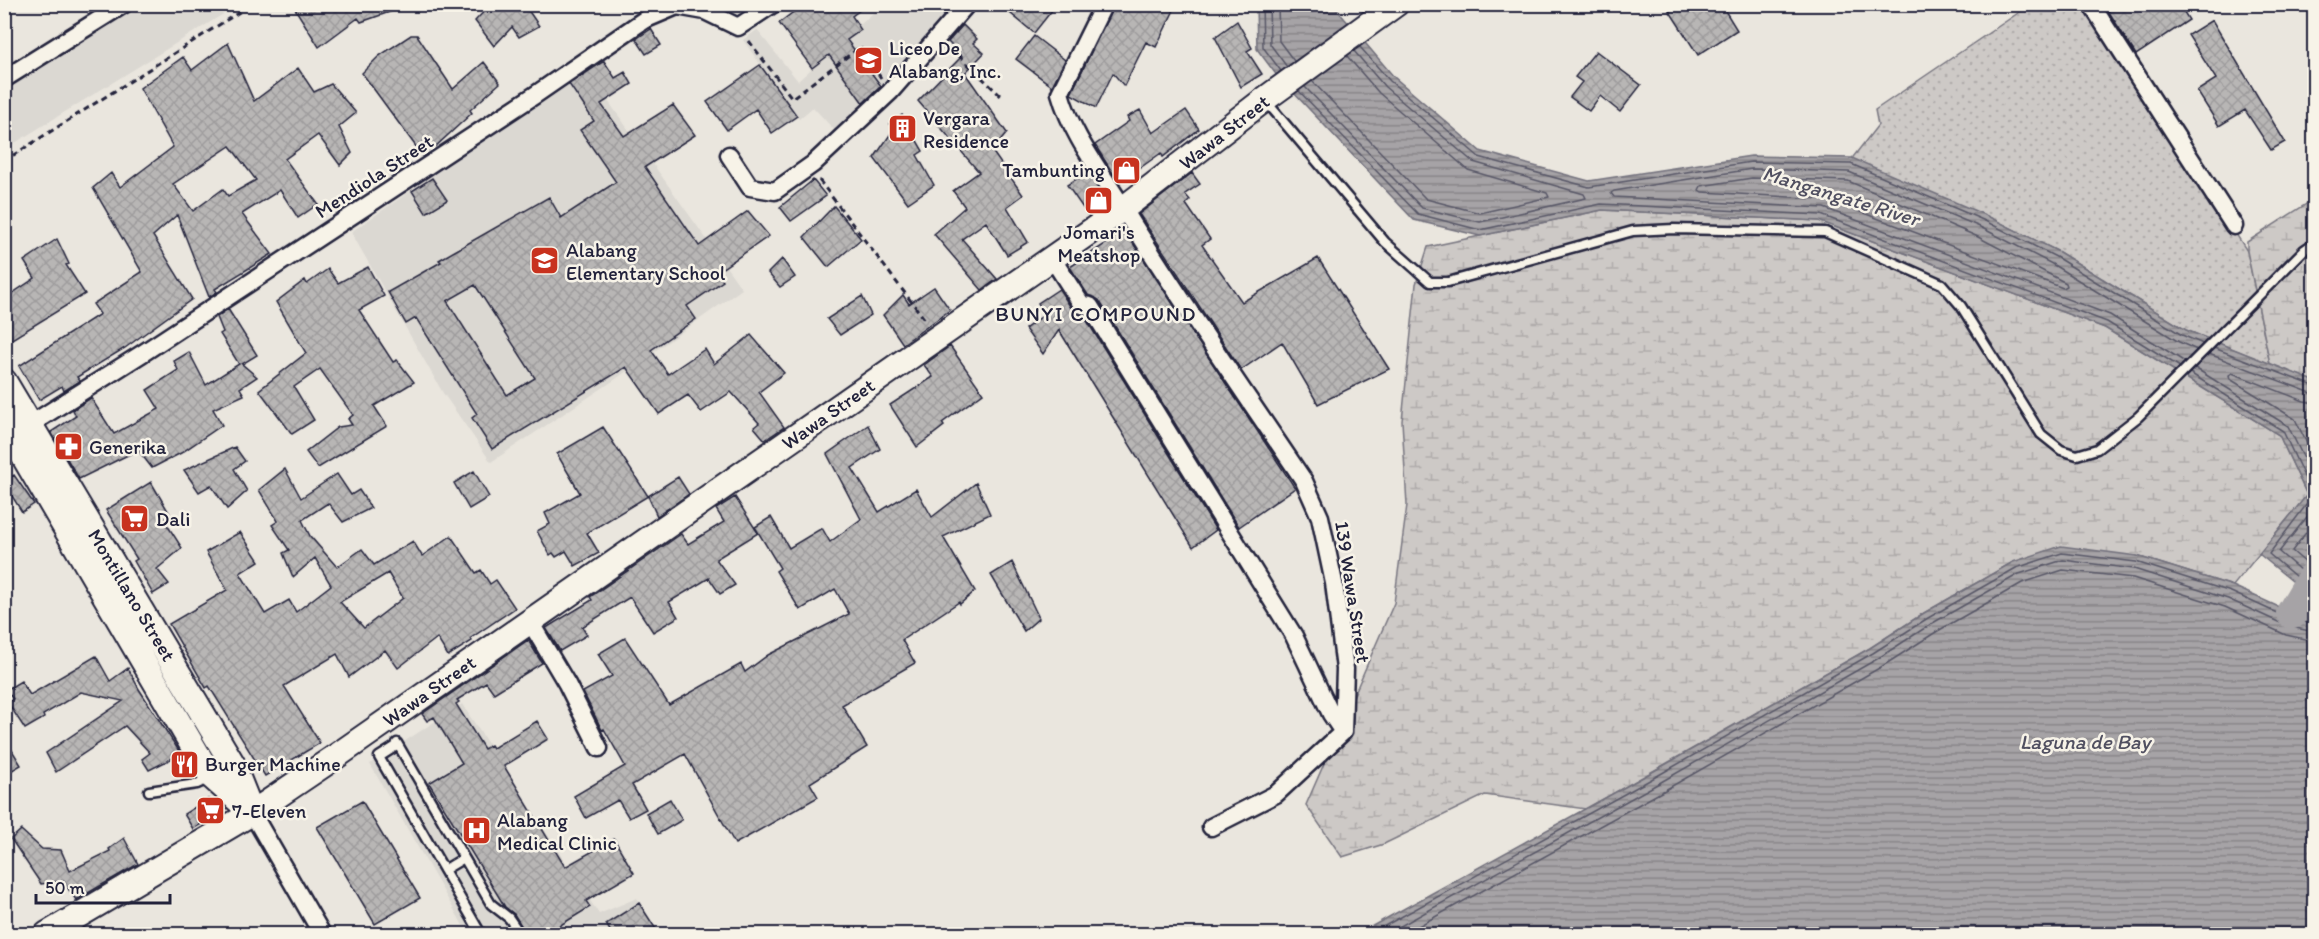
<svg xmlns="http://www.w3.org/2000/svg" width="2319" height="939" font-family="Itim,sans-serif">
<defs>
<pattern id="grass-dots" width="8" height="8" patternUnits="userSpaceOnUse" patternTransform="scale(1.5)"><rect width="8" height="8" fill="#cdc9c6"/><path d="M2 2h.1M6 6h.1" fill="none" stroke="#b0acab" stroke-width="1.8" stroke-linecap="round"/></pattern>
<pattern id="wetland-marsh" width="20" height="14" patternUnits="userSpaceOnUse" patternTransform="scale(1.5)"><rect width="20" height="14" fill="#cdc9c6"/><path d="M1 5h8M5 5V1M11 12h8M15 12V8" fill="none" stroke="#b0acab"/></pattern>
<pattern id="water-rules" width="6" height="5" patternUnits="userSpaceOnUse" patternTransform="scale(1.5)"><rect width="6" height="5" fill="#a6a3a6"/><path d="M0 2.5h6" fill="none" stroke="#878488"/></pattern>
<pattern id="building-cross-hatch" width="8" height="8" patternUnits="userSpaceOnUse" patternTransform="scale(1.5)"><rect width="8" height="8" fill="#b8b6b5"/><path d="M0 0l8 8M0 8l8-8" fill="none" stroke="#9e9c9d"/></pattern>
</defs>
<rect width="100%" height="100%" fill="#eae6de"/>
<filter id="ink" filterUnits="userSpaceOnUse"><feTurbulence type="fractalNoise" baseFrequency=".0167" numOctaves="2"/><feDisplacementMap in="SourceGraphic" scale="12" xChannelSelector="R" yChannelSelector="G"/><feConvolveMatrix kernelMatrix="1 2 1 2 8 2 1 2 1" color-interpolation-filters="sRGB"/></filter>
<g filter="url(#ink)">
<path fill="#dbd8d2" d="M102 5H238L5 149 4 69Z
M882 5H935L948 18 890 92 837 133 813 107 799 119 743 40 757 30 798 81Z
M586 70 742 289 613 381 491 462 443 393 351 232Z
M462 704 599 914 637 898 660 934H468L370 764Z"/>
<path fill="url(#grass-dots)" stroke="#787680" stroke-width="1.5" d="M2030 5H2089L2247 251 2270 364 2186 330 2059 252 1985 215 1843 170 1878 125 1875 110Z"/>
<path fill="url(#wetland-marsh)" stroke="#787680" stroke-width="1.5" d="M2314 199V381L2270 364 2247 251V242Z
M1602 210 1819 221 2105 328 2279 435 2307 495 2233 586 2137 556 2013 562 1924 613 1870 648 1586 809 1485 795 1384 844 1342 857 1306 805 1394 603 1407 505 1402 421 1416 284 1428 247Z"/>
<path fill="url(#water-rules)" stroke="#716f7b" stroke-width="1.5" d="M1256 5H1333L1394 77 1480 151 1589 181 1751 156 1852 158 1985 215 2059 252 2186 330 2314 381V599L2259 554 2307 495 2279 435 2105 328 1819 221 1602 210 1480 236 1414 220 1275 73 1257 49Z
M2061 546 2137 556 2233 586 2292 613 2314 618V934H1358L1654 771 1870 648 1924 613 2013 562Z"/>
<g fill="none" stroke-linecap="round" stroke-linejoin="round">
<path stroke="#575666" stroke-width="1.5" d="M1262 4 1263 47 1281 71
M1269 4 1270 44 1287 67
M1278 4 1279 41 1294 61
M1360 47 1390 81 1479 157 1589 187 1751 162 1851 164 1983 220 2056 257 2182 335 2203 344
M1312 81 1426 199 1480 213 1549 197 1547 193 1468 170 1379 93 1347 56
M1305 87 1422 208 1480 222 1586 198 1584 194 1473 162 1385 87 1354 51
M1299 91 1418 214 1480 230 1601 204 1821 215 2107 322 2180 367
M1752 178 1848 181 1976 236 2066 283 2067 286 2063 288 1826 199 1702 192 1699 190 1701 186Z
M2214 348 2314 386
M2209 354 2314 394
M2185 362 2110 315 1824 208 1614 197 1611 193 1614 191 1752 169 1849 172 1980 227 2052 264 2179 342 2197 350
M2195 368 2288 426 2314 479
M2190 373 2283 431 2313 496 2269 554 2314 592
M2314 403 2304 401 2232 373 2229 375 2230 379 2295 419 2314 458
M2314 508 2279 552 2314 582
M2314 522 2292 551 2314 570
M1370 934 1657 776 1873 653 1928 618 2016 568 2062 553 2136 562 2231 592 2290 619 2314 624
M1386 934 1661 782 1877 659 1931 624 2019 574 2063 560 2134 569 2228 599 2287 626 2314 632
M1404 934 1665 790 1881 667 1936 632 2022 583 2063 570 2133 578 2225 607 2286 635 2314 641"/>
<path stroke="#a6a3a6" stroke-width="32" d="M2292 613 2314 576"/>
</g>
<path fill="url(#building-cross-hatch)" stroke="#22223b" stroke-width="1.5" fill-rule="evenodd" d="M292 4H404V7L361 22 358 18 319 47Z
M491 4H524L539 26 519 37 512 27 494 46 475 21Z
M804 4H868L852 16 861 30 847 40 881 86 863 103 829 55 812 68 779 23Z
M999 4H1057L1034 33Z
M1114 4H1177L1156 47 1146 42 1124 86 1113 73 1096 108 1071 94Z
M1665 4H1721L1737 30 1698 55Z
M2104 4H2179L2189 20 2136 55Z
M2212 20 2285 142 2271 150 2245 110 2219 126 2197 91 2216 79 2188 35Z
M1237 21 1252 48 1247 51 1262 74 1241 87 1215 37Z
M963 25 977 39 973 43 984 53 965 73 1007 133 992 151 1023 195 1007 207 1028 242 1007 255 986 222 962 239 997 279 982 290 934 234 965 207 953 191 979 172 918 101 962 56 948 42Z
M651 29 661 45 646 54 636 39Z
M411 35H417L453 89 484 62 500 83 470 110 472 113 436 146 420 152 362 73 379 56Z
M1034 36 1065 60 1052 86 1016 59Z
M228 43 254 101 298 68 314 92 331 84 356 113 339 127 352 153 340 165 318 135 285 159 318 204 298 218 280 190 242 214 272 254 215 289 217 292 209 297 177 215 153 236 192 299 125 348 77 377 80 381 64 391 62 386 39 400 19 366 100 314 93 304 142 272 93 188 111 173 120 187 173 147 140 88 183 57 192 70ZM230 146 256 180 228 196 223 189 193 211 173 184Z
M1596 51 1641 85 1620 112 1600 96 1589 111 1570 97 1582 82 1575 77Z
M604 61 615 78 625 72 632 84 601 104 624 136 673 105 695 135 645 167 699 246 748 211 769 236 717 272 723 281 687 306 696 319 651 350 668 374 705 349 714 364 751 335 784 373 759 392 784 427 765 440 754 427 759 423 731 392 701 412 688 395 659 414 626 367 492 449 472 418 477 414 416 318 406 324 388 292 441 262 439 260 549 197 561 218 616 182 580 130 594 121 569 84ZM475 285 535 378 507 395 447 301Z
M760 65 797 116 772 133 756 109 727 130 707 102Z
M1140 110 1153 133 1186 110 1199 129 1163 157 1161 153 1119 183 1095 145 1129 121 1127 117Z
M902 115 923 151 917 155 934 185 908 203 874 158 894 129 890 124Z
M1087 172 1106 200 1087 214 1067 185Z
M1192 173 1200 184 1185 194 1190 200 1186 204 1210 239 1202 245 1242 302 1318 258 1389 369 1318 404 1282 342 1241 370 1139 214Z
M432 178 447 200 426 213 412 191Z
M813 180 826 196 791 221 780 207Z
M834 206 861 239 828 267 804 237Z
M1125 231 1295 488 1239 527 1099 300 1088 295 1070 267Z
M57 239 69 264 66 265 85 294 4 344V299L35 278 24 261Z
M782 259 795 277 780 287 768 273Z
M368 267 384 296 359 310 393 362 397 360 414 382 374 406 387 426 318 468 306 452 338 427 352 425 348 419 353 415 320 369 294 387 314 420 292 434 259 390 306 353 276 302 305 280 307 284 328 269 338 283Z
M934 287 950 310 903 344 883 315 903 295 909 304Z
M1059 289 1073 311 1084 316 1216 530 1193 547 1059 330 1043 354 1025 329 1045 314 1038 303Z
M862 296 871 315 840 335 827 319Z
M228 309 257 355 242 364 257 377 240 388 244 395 213 409 222 425 181 453 152 468 138 450 79 479 51 432 76 416 73 410 91 398 114 434 159 409 147 390 178 370 174 361 189 352 206 385 239 364 220 334 223 332 217 317Z
M950 346 983 393 942 423 944 426 917 447 890 405 933 377 924 365Z
M868 425 880 449 852 468 879 512 916 489 932 517 976 483 990 514 943 537 975 591 960 604 959 602 902 640 915 663 842 705 867 747 810 783 818 797 735 844 685 754 632 785 646 809 629 818 618 800 586 818 574 796 625 766 604 729 602 730 583 692 612 676 598 654 625 638 669 705 741 664 745 672 768 655 849 614 835 589 800 610 776 571 780 568 755 527 771 517 789 548 822 528 830 542 861 519 827 454Z
M603 427 648 496 587 533 599 553 575 566 566 551 556 557 553 553 550 555 537 531 550 524 545 513 580 493 557 454Z
M235 447 245 461 234 469 247 491 227 509 211 485 199 492 184 470Z
M285 469 301 498 337 474 351 495 359 490 371 508 343 522 328 503 302 520 310 536 337 567 362 549 374 565 413 541 422 556 451 536 476 573 481 570 490 584 496 580 515 608 471 638 472 641 448 656 437 638 398 668 385 650 349 677 337 654 284 686 320 743 265 776 209 686 206 688 169 624 227 590 206 552 240 532 259 561 240 573 265 614 289 600 296 612 331 585 315 558 293 577 283 553 289 550 272 525 278 521 259 490ZM388 573 403 598 364 628 340 602Z
M474 471 489 497 469 509 454 483Z
M14 475 34 504 22 512 12 496 4 501V481Z
M678 477 689 494 657 516 648 496Z
M151 482 171 516 164 520 182 548 157 569 169 584 153 594 134 561 137 559 106 510Z
M735 497 758 533 716 559 735 585 720 594 709 578 669 602 678 617 653 632 630 597 582 627 587 635 560 651 546 628 592 600 590 597 681 534 688 544 724 522 716 509Z
M1012 562 1039 618 1024 631 991 575Z
M528 640 542 663 494 693 486 682 457 700 459 702 456 704 484 749 491 745 493 748 537 721 548 739 504 766 565 867 614 839 634 873 586 901 590 907 546 934H526L514 914 505 907 429 783 462 763 434 717 427 721 422 714Z
M96 656 110 681 128 668 139 689 181 754 149 770 142 759 150 753 125 726 56 772 46 753 123 701 81 692 43 715 44 718 25 729 8 703 13 699 6 690 21 681 30 695Z
M4 737 21 765 4 775Z
M208 799 218 814 193 829 184 814Z
M670 799 682 820 658 834 646 813Z
M362 801 420 898 375 924 317 827Z
M21 830 42 849 61 850 70 871 110 851 109 849 124 838 138 864 76 900 63 881 41 884 11 839Z
M639 903 659 934H612L606 924Z"/>
<g fill="none" stroke-linecap="round" stroke-linejoin="round">
<defs>
<path id="service" d="M1265 100 1385 242 1430 282H1448L1633 231 1674 229 1825 232 1942 284 1961 306 2041 434 2061 450 2077 455 2097 449 2138 417 2304 250 2314 243
M397 743 491 904 509 918 520 934
M398 745 379 757 481 934
M149 791 197 784 210 778
M444 870 464 858"/>
<path id="minor" d="M1104 4 1060 93C1072 136 1100 170 1123 208 1180 301 1243 390 1304 481L1320 517 1334 583 1345 669 1343 732 1276 794 1211 827
M2091 4 2234 226
M4 79 124 4
M729 155 750 187 775 191 813 164 890 92 967 4
M1052 258 1082 305 1090 306 1294 636 1331 714 1343 732
M23 429 143 353 535 95 644 20 677 6 705 11 738 27 773 4
M529 620 567 684 599 748
M252 813 322 934"/>
<path id="secondary" d="M4 381 232 763 252 813
M4 423 205 767 212 777 248 809
M47 934 252 813 335 757 1124 208 1265 99 1396 4"/>
</defs>
<use href="#service" stroke="#22223b" stroke-width="13"/>
<use href="#minor" stroke="#22223b" stroke-width="21"/>
<use href="#secondary" stroke="#22223b" stroke-width="28"/>
<path stroke="#22223b" stroke-width="3" stroke-dasharray="6 4.5" stroke-linecap="butt" d="M749 41 792 98 860 47 881 78
M951 48 1003 98
M4 161 252 4
M819 180 926 321"/>
<use href="#service" stroke="#f7f3e8" stroke-width="8"/>
<use href="#minor" stroke="#f7f3e8" stroke-width="16"/>
<use href="#secondary" stroke="#f7f3e8" stroke-width="24"/>
</g>
</g>
<defs>
<symbol id="school-square" viewBox="-11 -11 22 22"><rect x="-9" y="-9" width="18" height="18" rx="4" fill="#c8321e" stroke="#f7f3e8"/><path d="M0-5L7-2L0 1L-7-2ZM-4 1L0 2.5L4 1V4Q0 6-4 4Z" fill="#fff"/></symbol>
<symbol id="building-square" viewBox="-11 -11 22 22"><rect x="-9" y="-9" width="18" height="18" rx="4" fill="#c8321e" stroke="#f7f3e8"/><path d="M-4-6H4V6H1V3H-1V6H-4ZM-2.5-4.3h1.7v1.8h-1.7ZM.8-4.3h1.7v1.8H.8ZM-2.5-1h1.7V.8h-1.7ZM.8-1h1.7V.8H.8Z" fill="#fff"/></symbol>
<symbol id="shop-square" viewBox="-11 -11 22 22"><rect x="-9" y="-9" width="18" height="18" rx="4" fill="#c8321e" stroke="#f7f3e8"/><path d="M-5-2.5h2.3a2.7 3.5 0 0 1 5.4 0H5L5.5 6h-11ZM-1.5-2.5h3a1.5 2.3 0 0 0-3 0Z" fill="#fff"/></symbol>
<symbol id="pharmacy-square" viewBox="-11 -11 22 22"><rect x="-9" y="-9" width="18" height="18" rx="4" fill="#c8321e" stroke="#f7f3e8"/><path d="M-2-6h4v4h4v4h-4v4h-4v-4h-4v-4h4Z" fill="#fff"/></symbol>
<symbol id="supermarket-square" viewBox="-11 -11 22 22"><rect x="-9" y="-9" width="18" height="18" rx="4" fill="#c8321e" stroke="#f7f3e8"/><path d="M-6-5.5h2.5l.6 2H6L4.5 2H-2.5L-4.4-4H-6ZM-1.5 3.2a1.3 1.3 0 1 0 .1 0ZM3 3.2a1.3 1.3 0 1 0 .1 0Z" fill="#fff"/></symbol>
<symbol id="restaurant-square" viewBox="-11 -11 22 22"><rect x="-9" y="-9" width="18" height="18" rx="4" fill="#c8321e" stroke="#f7f3e8"/><path d="M-5-6h1v4h1v-4h1v4h1v-4h1v5L-1.5 .5V6h-2V.5L-5-1ZM5-6V6H3V1.5H1.5Q1.5-4 5-6Z" fill="#fff"/></symbol>
<symbol id="hospital-square" viewBox="-11 -11 22 22"><rect x="-9" y="-9" width="18" height="18" rx="4" fill="#c8321e" stroke="#f7f3e8"/><path d="M-5-5h3v3.5h4V-5h3V5h-3V1.5h-4V5h-3Z" fill="#fff"/></symbol>
</defs>
<g fill-rule="evenodd">
<use href="#school-square" x="852" y="44" width="33" height="33"/>
<use href="#building-square" x="886" y="112" width="33" height="33"/>
<use href="#shop-square" x="1110" y="154" width="33" height="33"/>
<use href="#shop-square" x="1082" y="184" width="33" height="33"/>
<use href="#school-square" x="528" y="244" width="33" height="33"/>
<use href="#pharmacy-square" x="52" y="430" width="33" height="33"/>
<use href="#supermarket-square" x="118" y="502" width="33" height="33"/>
<use href="#restaurant-square" x="168" y="748" width="33" height="33"/>
<use href="#supermarket-square" x="194" y="794" width="33" height="33"/>
<use href="#hospital-square" x="460" y="814" width="33" height="33"/>
</g>
<g text-anchor="middle" stroke-width="5" stroke-linejoin="round" paint-order="stroke">
<g font-size="20" fill="#22223b" stroke="#f7f3e8" text-anchor="start">
<text x="889" y="55">Liceo De<tspan x="889" dy="23">Alabang, Inc.</tspan></text>
<text x="923" y="125">Vergara<tspan x="923" dy="23">Residence</tspan></text>
<text x="1105" y="177" text-anchor="end">Tambunting</text>
<text x="1099" y="239" text-anchor="middle">Jomari's<tspan x="1099" dy="23">Meatshop</tspan></text>
<text x="566" y="257">Alabang<tspan x="566" dy="23">Elementary School</tspan></text>
<text x="89" y="454">Generika</text>
<text x="156" y="526">Dali</text>
<text x="205" y="771">Burger Machine</text>
<text x="232" y="818">7-Eleven</text>
<text x="497" y="827">Alabang<tspan x="497" dy="23">Medical Clinic</tspan></text>
</g>
<g font-size="20" fill="#22223b" stroke="#f7f3e8">
<text transform="translate(1224 132) rotate(-38)" y="7">Wawa Street</text>
<text transform="translate(374 176) rotate(-33)" y="7">Mendiola Street</text>
<text transform="translate(828 414) rotate(-35)" y="7">Wawa Street</text>
<text transform="translate(1353 592) rotate(81)" y="7">139 Wawa Street</text>
<text transform="translate(132 595) rotate(59)" y="7">Montillano Street</text>
<text transform="translate(429 691) rotate(-35)" y="7">Wawa Street</text>
</g>
<g font-size="21" font-style="italic" fill="#504f60" stroke="#f7f3e8">
<text transform="translate(1841 196) rotate(17)" y="7">Mangangate River</text>
<text x="2085" y="749">Laguna de Bay</text>
</g>
<g font-size="21" letter-spacing="1.5" fill="#22223b" stroke="#f7f3e8">
<text x="1096" y="321">BUNYI COMPOUND</text>
</g>
</g>
<rect width="2319" height="939" fill="none" stroke="#f7f3e8" stroke-width="24"/>
<rect x="12" y="12" width="2295" height="915" fill="none" stroke="#22223b" stroke-width="2" filter="url(#ink)"/>
<path d="M36 894v9h134v-9" fill="none" stroke="#22223b" stroke-width="3"/>
<text x="45" y="894" font-size="18" fill="#22223b" stroke="#f7f3e8" stroke-width="4.5" paint-order="stroke">50 m</text>
</svg>
